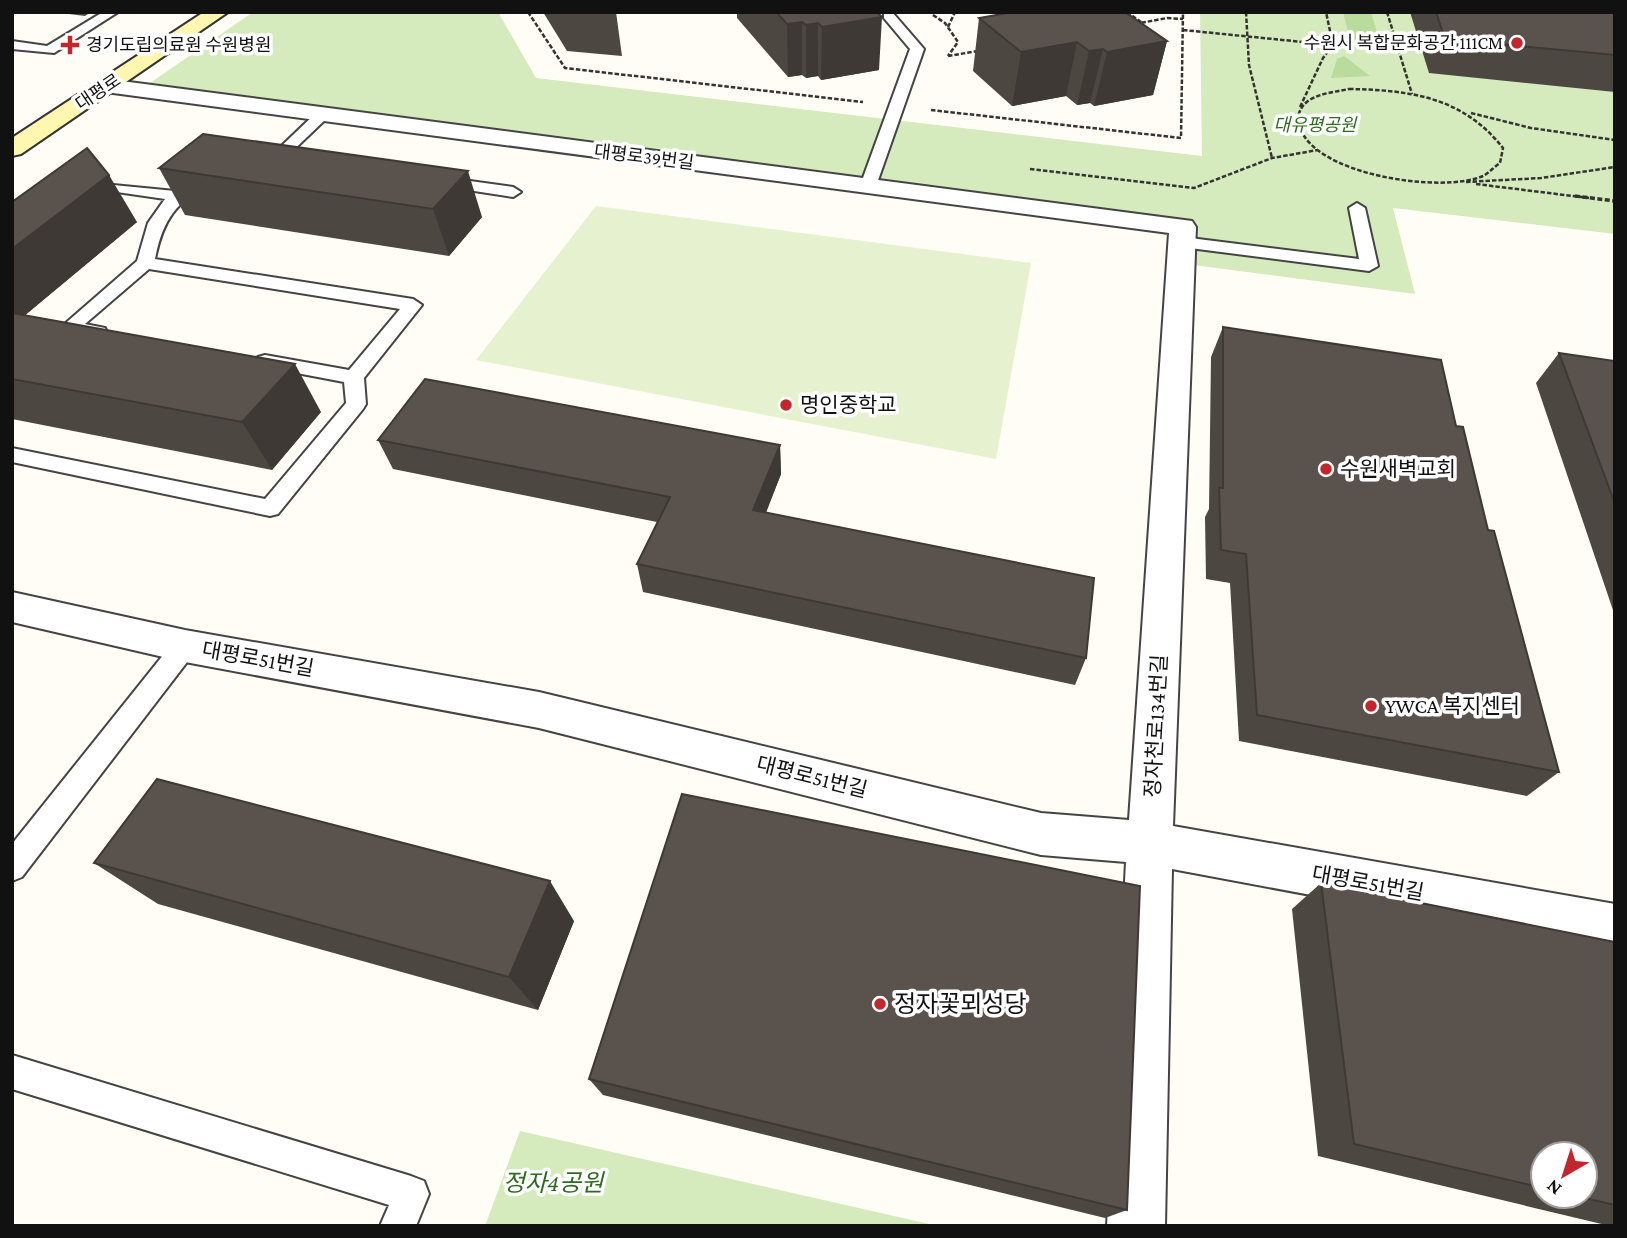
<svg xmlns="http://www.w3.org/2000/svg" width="1627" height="1238" font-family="'Crimson Pro','Noto Sans KR',serif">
<rect width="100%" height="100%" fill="#fffdf5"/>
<path fill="#d5ebbd" d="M253 12H498L536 78 1202 156 1200 12H1615V234L1393 208 1415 294 1193 265V222L150 83Z
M520 1131 938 1226H485Z"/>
<path fill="#b9dc9c" d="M1343 12H1371L1381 46 1351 43Z
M1344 56 1370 76 1331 78 1337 59Z"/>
<path fill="#e6f2cf" d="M596 206 1031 263 996 459 476 360Z"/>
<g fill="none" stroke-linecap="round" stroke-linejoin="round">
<defs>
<path id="lane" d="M103 12H118L54 53 12 49V41L47 46Z
M884 12H892L924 49 876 186 868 191 860 186 910 49 884 18Z
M322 111 329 115 327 118 282 161H272L269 158 272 155 317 112Z
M204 174 212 179 210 182C175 204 163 219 155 259L413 299 422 305 364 378 366 404 363 409 278 514 270 516 12 462V448L265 499 346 403 344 382 265 367 258 365 255 361 258 357 265 355 349 370 400 309 149 269 85 324 105 328 107 332 105 336C93 339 68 337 60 328L137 261 148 223 165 199 103 190 101 187 103 184 175 191Z
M441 177 513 187 521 192 513 197 435 185 433 182 435 179Z
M1357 203 1365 208 1378 266 1369 271 1182 247 1173 242 1182 237 1359 259 1349 208Z
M185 636 194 639 198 646 194 653 22 877 12 881V844L176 639Z
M12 1055 411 1176 424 1181 429 1194 416 1226H380L389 1205 12 1089Z"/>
<path id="street" d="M106 79 1192 221 1196 227 1173 826 1615 904V952L1172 869 1165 1226H1107L1126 862 1041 855 539 728 185 662 12 622V592L185 630 539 692 1041 813 1129 820 1169 233 98 91 95 86 98 81Z"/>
<path id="secondary" d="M204 12H228L21 154 12 156V138Z"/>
</defs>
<use href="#lane" stroke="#444" stroke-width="4"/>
<use href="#street" stroke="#444" stroke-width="4"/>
<use href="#secondary" stroke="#333" stroke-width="4"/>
<path stroke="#333" stroke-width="2.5" stroke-dasharray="4.5 2" stroke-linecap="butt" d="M528 12 565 68 863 102
M1127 12 1141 22
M1246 12 1249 65 1272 158
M1387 12 1412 94
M933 15 945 23 958 42 948 56
M1135 24 1167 18 1183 19
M948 27 955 12
M1183 30 1333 45
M948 56 978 51
M1349 89C1410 90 1463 97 1503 148L1500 163C1494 167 1489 173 1483 176 1442 194 1310 175 1299 124 1297 115 1300 107 1308 101 1320 93 1335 92 1349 89Z
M1300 107 1323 58 1333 45 1326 12
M931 110 1181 138 1183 12
M1471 113 1531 128 1615 140
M1030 169 1194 188 1272 158 1318 150
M1466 182 1541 178 1615 167
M1476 184 1589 198"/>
<path stroke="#333" stroke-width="3.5" stroke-dasharray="5 2.5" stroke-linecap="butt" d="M1575 196 1615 201"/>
<use href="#lane" fill="#fff" fill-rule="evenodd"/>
<use href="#street" fill="#fff" fill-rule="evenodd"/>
<use href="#secondary" fill="#fff6b0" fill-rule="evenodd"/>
</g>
<path fill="#4d4742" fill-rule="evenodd" d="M53 12H91L85 16Z
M543 12H616L622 56 567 51Z
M737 12H877L879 70 821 80 818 76 806 78 802 75 788 77 737 18Z
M1410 12H1615V92L1429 73Z
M979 18 1167 41 1153 95 1094 106 1090 103 1077 105 1066 96 1012 106 973 71Z
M203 134 482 217 449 256 185 215 159 168Z
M12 202 137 222 24 316 321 412 272 470 12 419Z
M1223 327 1456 426 1559 772 1527 796 1239 741 1230 583 1206 579 1205 517 1209 509 1211 357Z
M1559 353 1615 361V616L1536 383Z
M378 440 780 445 781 474 766 513 1086 658 1075 685 643 592 637 564 657 522 393 469Z
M94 863 574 921 538 1010 158 904Z
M1321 883 1615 942V1226H1610L1318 1156 1292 909ZM1543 1154 1585 1196H1543Z
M589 1079 1127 1210 1105 1218 603 1095Z"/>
<path fill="#3f3936" d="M882 17 879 70 821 80 822 27Z
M802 22V75L788 77 787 24Z
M818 23V76L806 78V25Z
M1167 41 1153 95 1094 106 1107 52Z
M1077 42 1066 96 1012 106 1021 52Z
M1103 49 1090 103 1077 105 1089 51Z
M468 171 482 217 449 256 433 209Z
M109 175 137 222 12 326V249Z
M295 364 321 412 272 470 242 422Z
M780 445 781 474 755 539 753 510Z
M550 881 574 921 538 1010 509 977Z"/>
<path fill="#5a524d" stroke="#3f3936" stroke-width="2" d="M776 12H877L882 17 822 27 818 23 806 25 802 22 787 24Z
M1013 12H1125L1167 41 1107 52 1103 49 1089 51 1077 42 1021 52 979 18Z
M1436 12H1615V55L1445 39Z
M203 134 468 171 433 209 159 168Z
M87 148 109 175 12 249V202Z
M12 313 295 364 242 422 12 379Z
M1223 327 1441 360 1456 426 1463 427 1488 530 1494 531 1559 772 1257 715 1246 554 1221 550 1219 488H1223Z
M1559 353 1615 361V504Z
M425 379 780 445 753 510 1094 578 1086 658 637 564 670 497 378 440Z
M157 779 550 881 509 977 94 863Z
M682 794 1140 886 1127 1210 589 1079Z
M1321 883 1615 942V1205L1576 1196H1585V1154H1543V1188L1354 1144Z"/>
<g fill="#c4262e" stroke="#fff" stroke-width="2.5">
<circle cx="1517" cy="43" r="7"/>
<path d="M66.5 34.5h7v7h7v7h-7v7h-7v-7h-7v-7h7z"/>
<circle cx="786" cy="405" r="7"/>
<circle cx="1326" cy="469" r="7"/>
<circle cx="1371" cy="706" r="7"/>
<circle cx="880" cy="1004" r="7"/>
</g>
<g text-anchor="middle" stroke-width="7" stroke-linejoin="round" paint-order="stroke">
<g font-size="18" fill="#111" stroke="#fff" text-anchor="end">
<text x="1503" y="49">수원시 복합문화공간 111CM</text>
<text x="86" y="51" text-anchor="start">경기도립의료원 수원병원</text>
</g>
<g font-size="18" fill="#111" stroke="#fff">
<text transform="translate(98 92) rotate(-34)" y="6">대평로</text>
<text transform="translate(644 157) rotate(7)" y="6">대평로39번길</text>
</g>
<g font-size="18" font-style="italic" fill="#2f6b1f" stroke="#fff">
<text x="1315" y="131">대유평공원</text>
</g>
<g font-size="21" fill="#111" stroke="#fff" text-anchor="start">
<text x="800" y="412">명인중학교</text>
<text x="1340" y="476">수원새벽교회</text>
<text x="1385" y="713">YWCA 복지센터</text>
</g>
<g font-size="21" fill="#111" stroke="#fff">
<text transform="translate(258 659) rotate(10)" y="7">대평로51번길</text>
<text transform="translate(1156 726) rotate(-87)" y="7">정자천로134번길</text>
<text transform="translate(812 777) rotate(14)" y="7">대평로51번길</text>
<text transform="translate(1368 883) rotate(10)" y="7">대평로51번길</text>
</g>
<g font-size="24" fill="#111" stroke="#fff" text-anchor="start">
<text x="894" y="1012">정자꽃뫼성당</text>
</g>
<g font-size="24" font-style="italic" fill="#2f6b1f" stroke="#fff">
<text x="553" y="1191">정자4공원</text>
</g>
</g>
<rect width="1627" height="1238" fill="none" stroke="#111111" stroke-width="28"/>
<g transform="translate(1564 1175) rotate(219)"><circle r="33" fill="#ffffff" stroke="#a0a0a0" stroke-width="2"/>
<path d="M0-5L12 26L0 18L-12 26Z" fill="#c4262e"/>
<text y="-10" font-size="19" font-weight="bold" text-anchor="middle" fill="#111111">N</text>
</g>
</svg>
